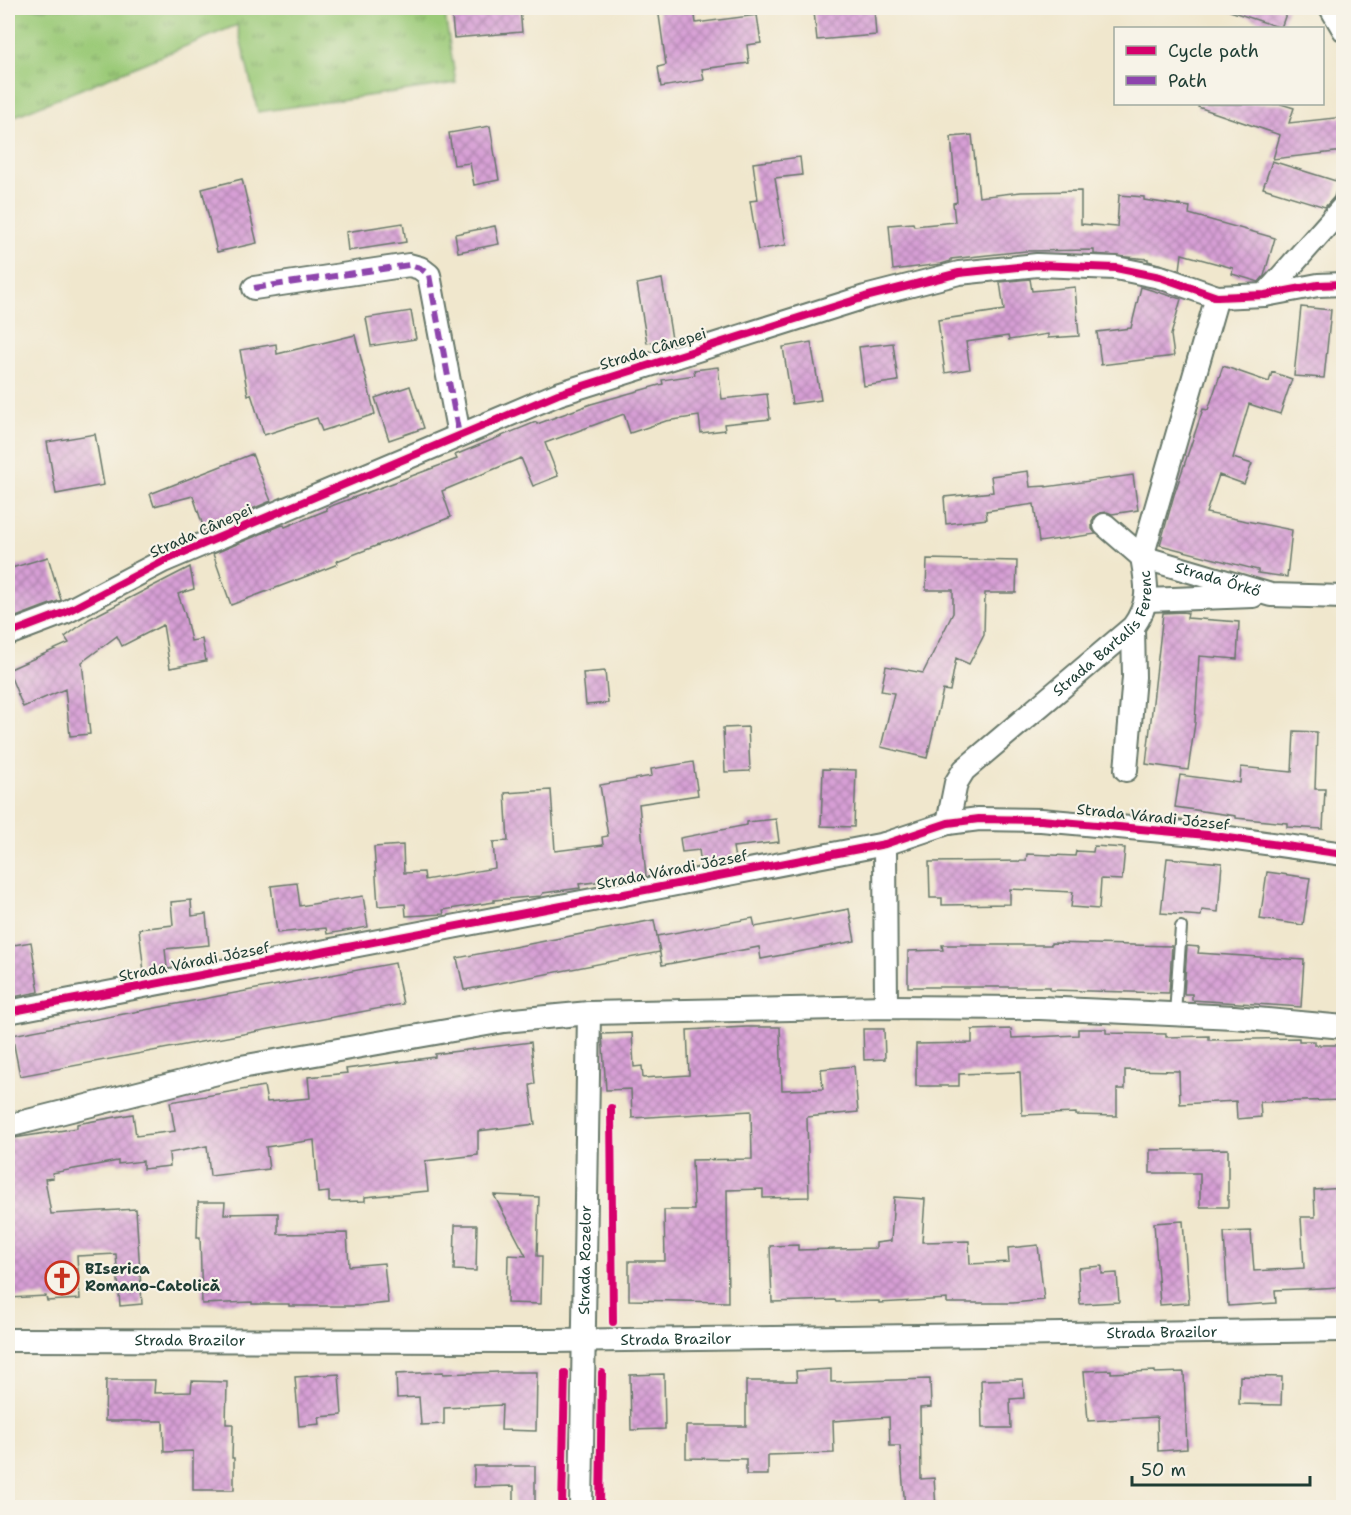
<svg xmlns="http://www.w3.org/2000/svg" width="1351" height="1515" font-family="'Shantell Sans',sans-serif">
<defs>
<pattern id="grass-tufts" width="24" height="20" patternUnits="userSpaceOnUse" patternTransform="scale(1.5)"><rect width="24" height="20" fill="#9bca78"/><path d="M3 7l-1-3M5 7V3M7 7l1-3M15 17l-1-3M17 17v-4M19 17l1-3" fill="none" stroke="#7ea563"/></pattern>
<pattern id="building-cross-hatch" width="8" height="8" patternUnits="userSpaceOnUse" patternTransform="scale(1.5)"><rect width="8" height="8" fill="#d79fd5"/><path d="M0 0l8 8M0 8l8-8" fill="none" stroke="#ae83ae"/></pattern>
</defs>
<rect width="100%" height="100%" fill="#f7f3e8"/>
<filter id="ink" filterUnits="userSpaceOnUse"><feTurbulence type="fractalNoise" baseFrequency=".0167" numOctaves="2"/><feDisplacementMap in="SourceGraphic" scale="12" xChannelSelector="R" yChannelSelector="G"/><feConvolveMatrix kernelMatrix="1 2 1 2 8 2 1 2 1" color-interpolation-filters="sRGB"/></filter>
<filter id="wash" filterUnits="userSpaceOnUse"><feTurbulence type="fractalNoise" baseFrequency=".008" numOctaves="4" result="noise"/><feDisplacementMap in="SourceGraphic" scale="24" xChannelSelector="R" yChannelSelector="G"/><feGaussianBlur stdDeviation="1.35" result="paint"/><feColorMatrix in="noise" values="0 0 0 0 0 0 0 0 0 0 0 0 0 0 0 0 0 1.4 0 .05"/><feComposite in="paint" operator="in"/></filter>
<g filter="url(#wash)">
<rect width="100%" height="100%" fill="#f0e7cd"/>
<path fill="url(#grass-tufts)" stroke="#5d8456" stroke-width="1.5" d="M8 8H444L456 83 258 112 237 25 8 119Z"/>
<g id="blocks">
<path fill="url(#building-cross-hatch)" d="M451 8H520L522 32 454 38Z
M658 8H694L696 23 757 15 761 43 747 45 749 63 702 69 704 80 661 87 658 67 666 65Z
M856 8H874L876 35 817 40 814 12Z
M1231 8H1288L1281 28 1230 11Z
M1199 104H1281L1294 108 1289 123 1344 117V151L1273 159 1280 135 1198 107Z
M490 126 499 180 474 185 470 163 454 165 449 133Z
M972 135 979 197 1021 192 1081 191V224L1117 227 1119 195 1144 197V200L1190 207 1189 214 1275 238 1264 276 1259 282 1232 274 1233 268 1182 254 1180 270 1148 261V259L1094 254V250L1026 251 951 259V261L941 264 893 270 889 225 913 223 914 226 955 222 953 203 957 202 951 137Z
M800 157 802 175 775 178 786 245 758 250 750 201 758 200 753 163Z
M1272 161 1339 182 1334 197 1325 207 1263 188Z
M242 179 257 243 217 252 202 189Z
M403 223 406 242 348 251 346 232Z
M495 226 499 244 458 252 455 234Z
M662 279 672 339 647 343 637 284Z
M1030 279 1032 291 1075 287 1079 336 1048 338V334L1009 340 1008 336 966 342 970 369 945 373 938 320 1004 310 1000 282Z
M1141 287 1181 299 1171 335 1174 356 1101 365 1097 332 1131 328Z
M1301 307 1331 310 1324 378 1294 376Z
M411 311 416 339 371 346 366 318Z
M355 335 375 414 322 431 317 418 264 435 251 394 248 395 240 350 276 344 277 354Z
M811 342 821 400 792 404 783 347Z
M893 343 898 381 864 386 859 347Z
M1223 366 1269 382 1272 372 1292 379 1280 414 1249 404 1233 458 1252 464 1244 484 1219 475 1206 513 1292 530 1287 577 1258 573V570L1160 545 1174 495 1203 409 1208 410Z
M718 367 722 399 767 394 770 419 724 424 725 430 701 433 699 416 666 421 630 433 624 414 545 443 558 476 533 486 521 458 442 491 451 517 337 561 338 564 315 573 231 605 213 554 280 526 284 525 285 527 327 510 326 508 457 459 455 455 536 422 537 424 591 404 663 384 662 380 695 375 694 370Z
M410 386 424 428 389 440 375 398Z
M95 434 104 485 56 494 47 442Z
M252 454 271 501 204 529 193 496 154 506 150 494Z
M1028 471 1030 487 1046 486V487L1133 475 1138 510 1112 514 1107 512 1100 513 1094 517 1092 522V529L1096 534 1039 542 1034 504 986 511 987 519 946 524 944 497 993 492 991 476Z
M48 557 61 600 8 620V569Z
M927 559 1017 561 1016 593H985L984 635 969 664 956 658 950 691 943 690 927 758 881 747 894 693 881 691 886 666 923 673 953 613V590H926Z
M190 567 194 589 178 594 185 614 191 641 202 639 206 661 170 668 163 625 122 646 117 636 82 662 90 734 70 736 65 689 23 707 8 670 69 643 65 637 89 619Z
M1183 612 1188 613 1187 618 1239 622 1237 659 1199 656 1195 723 1188 770 1146 764 1163 613Z
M605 671 608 703 586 705 583 673Z
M748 727 750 771 725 772 723 728Z
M1294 731 1317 732 1315 789H1325L1323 829 1287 827V823L1236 818V816L1175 807 1180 775 1240 783 1241 767 1292 772Z
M693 762 698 795 639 804 646 876 579 884 580 888 543 893 541 896 494 900V902L443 910 444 914 406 916 405 904 378 906 374 847 403 845 404 873 424 872 425 880 495 868 493 842 508 841 505 793 551 790 555 851 603 845 602 837 608 836 600 785 652 776 651 769Z
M823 769 856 770 854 827 821 826Z
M776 819 779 842 733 847 735 859 701 865 699 850 682 852 680 838 747 825V822Z
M1094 846 1125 848 1122 880 1101 879 1099 909 1071 907 1073 892 1010 889V904L942 905V898H930L929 862 1026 861 1027 854 1075 856 1076 851 1093 852Z
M1167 858 1222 863 1218 912 1202 910 1201 916 1161 913Z
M1267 872 1310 878 1303 925 1260 919Z
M297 883 300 906 363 896 368 927 327 934 326 928 277 933 271 886Z
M191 900 192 916 206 914 209 945 165 949 167 968 144 972 139 929 173 925 171 902Z
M849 909 855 941 761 959 759 947 662 965 657 936 753 918 755 927Z
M654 920 660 952 464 990 457 958Z
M31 942 39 992 8 998V946Z
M1051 943 1172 946 1169 993 1050 990V987H908V951L943 950 942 945H1051Z
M1187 946 1199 947 1198 953 1304 960 1301 1007 1192 1000V994H1184Z
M395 963 403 1004 20 1076 12 1035Z
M747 1027H780L782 1090 823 1089 821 1069 854 1066 858 1112 807 1117 809 1197 763 1198V1189L727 1190 728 1302 629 1300V1261H665L664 1210H694L692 1160 752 1159 751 1111 632 1118 631 1089 606 1090 602 1034 632 1033 634 1067 642 1066 643 1078 689 1075 687 1030Z
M863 1029H884L885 1059 864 1060Z
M1011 1029 1012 1038 1078 1035V1029H1106V1033L1166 1034V1037L1209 1036V1040L1299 1038V1041H1314V1045H1344V1100L1260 1102 1261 1117 1237 1119 1236 1101 1180 1104 1179 1071 1125 1070V1089H1117V1116L1076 1115V1113L1022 1115 1020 1072 959 1074V1086H916V1044L972 1043V1030Z
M531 1042 535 1084 530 1085 535 1124 478 1131V1155L425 1161 428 1191 365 1197V1201L329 1202V1192L318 1193 314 1140 266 1147 269 1169 210 1176 207 1146 169 1153 170 1166 143 1169V1161L118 1164V1161L52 1173 53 1178 45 1179 51 1214 136 1209 142 1304 120 1306 116 1254 77 1256 80 1299 47 1301 46 1296 9 1298 8 1139 77 1128V1124L133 1114 136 1136 175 1131 170 1102 264 1086 267 1102 310 1098 308 1077 347 1073 346 1069 435 1057V1054Z
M1228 1149V1207H1200V1173H1150V1150Z
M1344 1188V1287L1275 1290 1276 1303 1228 1306 1224 1232 1251 1231 1254 1271 1304 1268 1301 1217H1315L1314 1190Z
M494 1195 539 1197 537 1256H542L541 1304 507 1303 508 1255 526 1256Z
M894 1197 925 1199 922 1242 969 1241 970 1264 1009 1262 1008 1248 1038 1245 1044 1300 1013 1303H947V1299L879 1303V1301L836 1302 835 1300 772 1302 770 1246 798 1245V1250L876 1248V1243L891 1241Z
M198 1202H225L224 1214 278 1213V1234L347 1233 349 1266 384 1263 388 1303 358 1306H289V1304H252V1302L202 1304 200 1237H197Z
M1183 1221 1189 1303 1160 1305 1154 1223Z
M455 1225H477L476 1271 454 1270Z
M1102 1266V1274L1117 1273 1119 1302 1080 1304 1078 1268Z
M831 1369V1382L930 1379 931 1407 920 1408 921 1479 934 1478 936 1508H905L900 1446H890L889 1417 833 1421 834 1453 768 1455V1475H746V1459L686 1458V1426H746V1381H797L796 1371Z
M1111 1370V1373L1155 1371V1373L1184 1372 1187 1449 1158 1451 1157 1417 1088 1421 1084 1371Z
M443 1372V1374L499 1372H537L536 1431 501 1430 502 1405 444 1408V1424L421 1425 419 1397 397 1398 396 1374Z
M339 1374 342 1415 319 1417 320 1424 299 1426 295 1377Z
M664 1374 665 1429 631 1430 630 1375Z
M1240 1376 1282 1377 1281 1405 1239 1404Z
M1023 1379 1024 1398 1010 1399 1011 1428H982L981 1380Z
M106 1380H155L154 1393 191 1392 192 1381 227 1382 226 1424H233L232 1458H234V1490H193V1451L164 1452 163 1421H105Z
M474 1466H535V1505H514V1486L474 1487Z"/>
</g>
</g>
<g filter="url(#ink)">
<use href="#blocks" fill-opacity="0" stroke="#68786a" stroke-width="1.5"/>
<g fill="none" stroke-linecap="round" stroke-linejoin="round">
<defs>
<path id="lane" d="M1175 1014 1181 927"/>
<g id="street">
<path d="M1331 8 1344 30"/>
<path d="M254 288 409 265 420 268 429 275 459 435"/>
<path d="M1265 295 1344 206"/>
<path id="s1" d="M1105 525 1142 557 1271 595 1344 597"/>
<path d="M1146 600 1253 596"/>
<path d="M8 634 66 612 163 561 558 394 865 297 959 273 1037 265 1116 268 1160 277 1217 297 1265 295 1318 285 1344 284"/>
<path d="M1126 770 1134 677 1133 627"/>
<path id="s2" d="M948 823 956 783 964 770 1133 627C1151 602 1147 586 1142 557L1217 297"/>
<path d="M885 844 886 1007"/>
<path d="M8 1012 885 844 948 823 979 819 1041 820 1207 835 1344 854"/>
<path d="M8 1126 241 1067 504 1021 589 1013 886 1007 1040 1008 1234 1017 1344 1027"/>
<path id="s3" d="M8 1340 552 1341 1344 1330"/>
<path id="s4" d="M581 1508 589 1013"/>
</g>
</defs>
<use href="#lane" stroke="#68786a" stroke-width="14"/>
<use href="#street" stroke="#68786a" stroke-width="26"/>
<use href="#lane" stroke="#fff" stroke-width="10"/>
<use href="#street" stroke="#fff" stroke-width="22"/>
<path stroke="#8e44ad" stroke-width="6" stroke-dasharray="12 6" stroke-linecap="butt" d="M254 288 409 265 420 268 429 275 459 435"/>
<defs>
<path id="cycleway" d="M8 634 66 612 163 561 558 394 865 297 959 273 1037 265 1116 268 1160 277 1217 297 1265 295 1318 285 1344 284
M8 1012 885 844 948 823 979 819 1041 820 1207 835 1344 854
M611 1108 613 1322
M562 1508 565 1373
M600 1508 602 1373"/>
</defs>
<use href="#cycleway" stroke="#f7f3e8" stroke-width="11"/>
<use href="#cycleway" stroke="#d6006c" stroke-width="8"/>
</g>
</g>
<defs>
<symbol id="church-ring" viewBox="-11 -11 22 22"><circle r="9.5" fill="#f7f3e8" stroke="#c8321e" stroke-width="1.5"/><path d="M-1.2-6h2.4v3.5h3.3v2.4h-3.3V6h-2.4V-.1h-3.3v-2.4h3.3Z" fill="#c8321e"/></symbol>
</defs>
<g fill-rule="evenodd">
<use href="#church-ring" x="43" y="1259" width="38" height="38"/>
</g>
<g text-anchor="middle" stroke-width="4.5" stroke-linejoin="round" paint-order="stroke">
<g font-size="15" fill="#1f3d34" stroke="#f7f3e8">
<text transform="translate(653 349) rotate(-17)" y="5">Strada Cânepei</text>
<text transform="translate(201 531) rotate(-24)" y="5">Strada Cânepei</text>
<text dy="5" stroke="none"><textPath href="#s1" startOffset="128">Strada Őrkő</textPath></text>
<text dy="5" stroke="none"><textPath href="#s2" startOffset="256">Strada Bartalis Ferenc</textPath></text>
<text transform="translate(1153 817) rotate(6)" y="5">Strada Váradi József</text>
<text transform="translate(672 870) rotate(-11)" y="5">Strada Váradi József</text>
<text transform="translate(194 962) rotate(-11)" y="5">Strada Váradi József</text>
<text dy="5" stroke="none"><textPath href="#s4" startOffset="248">Strada Rozelor</textPath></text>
<text dy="5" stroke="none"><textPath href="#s3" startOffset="1154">Strada Brazilor</textPath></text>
<text dy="5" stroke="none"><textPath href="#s3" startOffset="182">Strada Brazilor</textPath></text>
<text dy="5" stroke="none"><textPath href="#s3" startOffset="668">Strada Brazilor</textPath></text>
</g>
<g font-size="15" font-weight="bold" fill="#1f3d34" stroke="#f7f3e8" text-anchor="start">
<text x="85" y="1274">BIserica<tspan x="85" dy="17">Romano-Catolică</tspan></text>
</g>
</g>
<rect width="1351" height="1515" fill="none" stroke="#f7f3e8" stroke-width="30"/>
<rect x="1114" y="27" width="210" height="78" fill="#f7f3e8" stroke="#a1aaa0" stroke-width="1.5"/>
<rect x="1126" y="46" width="30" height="9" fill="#d6006c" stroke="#a1aaa0" stroke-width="1.5"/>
<text x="1168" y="57" font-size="18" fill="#1f3d34">Cycle path</text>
<rect x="1126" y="76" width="30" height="9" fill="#8e44ad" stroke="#a1aaa0" stroke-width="1.5"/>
<text x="1168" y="87" font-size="18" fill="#1f3d34">Path</text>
<path d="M1132 1476v9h178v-9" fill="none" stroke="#1f3d34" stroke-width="3"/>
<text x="1141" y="1476" font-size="18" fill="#1f3d34" stroke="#f7f3e8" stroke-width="4.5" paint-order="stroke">50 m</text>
</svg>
